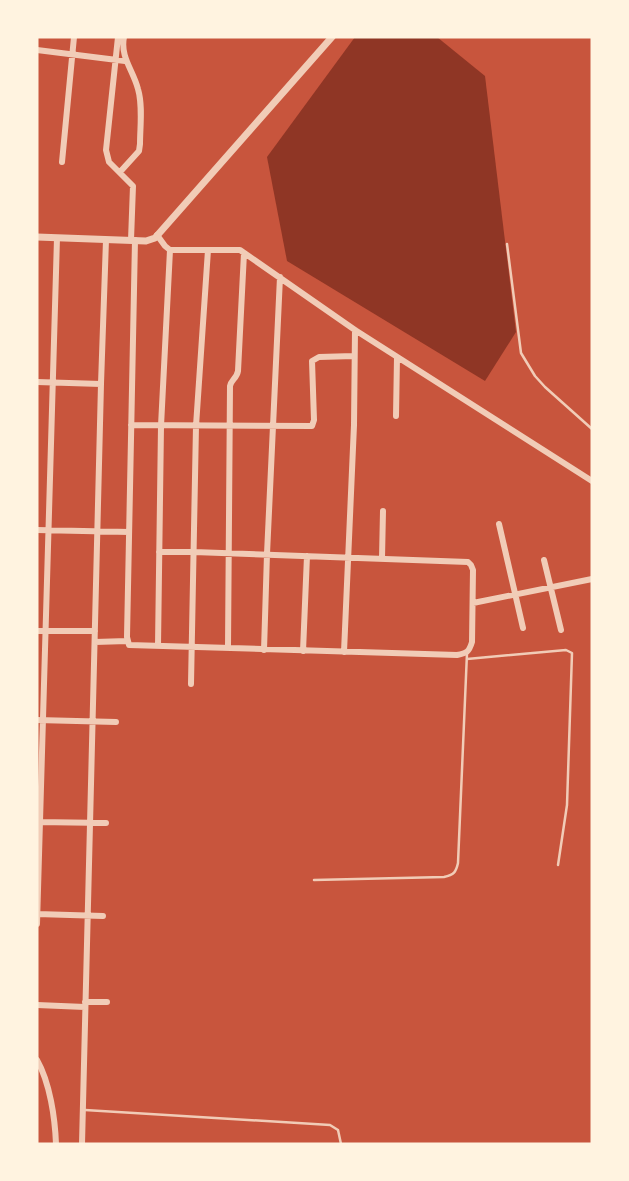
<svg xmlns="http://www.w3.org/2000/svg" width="629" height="1181" font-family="Mulish,sans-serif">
<rect width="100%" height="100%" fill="#c8553d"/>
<path fill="#8f3625" d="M355 37H437L485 76 516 332 485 381 287 261 267 157Z"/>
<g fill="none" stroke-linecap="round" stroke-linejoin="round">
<path stroke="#f1ccb7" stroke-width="2.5" d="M507 244 521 353 535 376 545 387 592 429
M467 659 566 650 572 653 567 805 558 865
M314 880 444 877C454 875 456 872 458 863L467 653
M85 1110 330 1125 338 1130 341 1144"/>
<path stroke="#f1ccb7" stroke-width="6" d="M118 37 106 150 109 162 133 186 131 240
M37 50 125 61
M62 162 74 37
M120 172 139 151 140 144C140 127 143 106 138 89 133 70 120 57 124 37
M157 235 165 246 170 250H240L355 330 592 481
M135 240 127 637 129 645 457 655C467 653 469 652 472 642L473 570 471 565 468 562 194 552H159
M37 382 101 384
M396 416 397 357
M131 425 312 426 314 420 312 361 319 357 354 356
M499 524 523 628
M37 530 129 532
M382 558 383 511
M544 560 561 630
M473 603 592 579
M37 631H95
M95 642 127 641
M158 646 161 426 170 250
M228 648 230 386C231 380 237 378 238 371L244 253
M264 650 267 554 280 277
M303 651 307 556
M344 652 354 425 355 330
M191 684 196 426 208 250
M37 720 116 722
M38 822 106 823
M37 914 103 916
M37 924 57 238
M85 1002H107
M37 1005 85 1007
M37 1060C50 1083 55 1118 56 1144
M82 1144 101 384 106 240"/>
<path stroke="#f1ccb7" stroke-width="7" d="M37 237 146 241 155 238 332 37"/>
</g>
<rect width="629" height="1181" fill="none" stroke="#fff3e0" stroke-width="77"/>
</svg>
